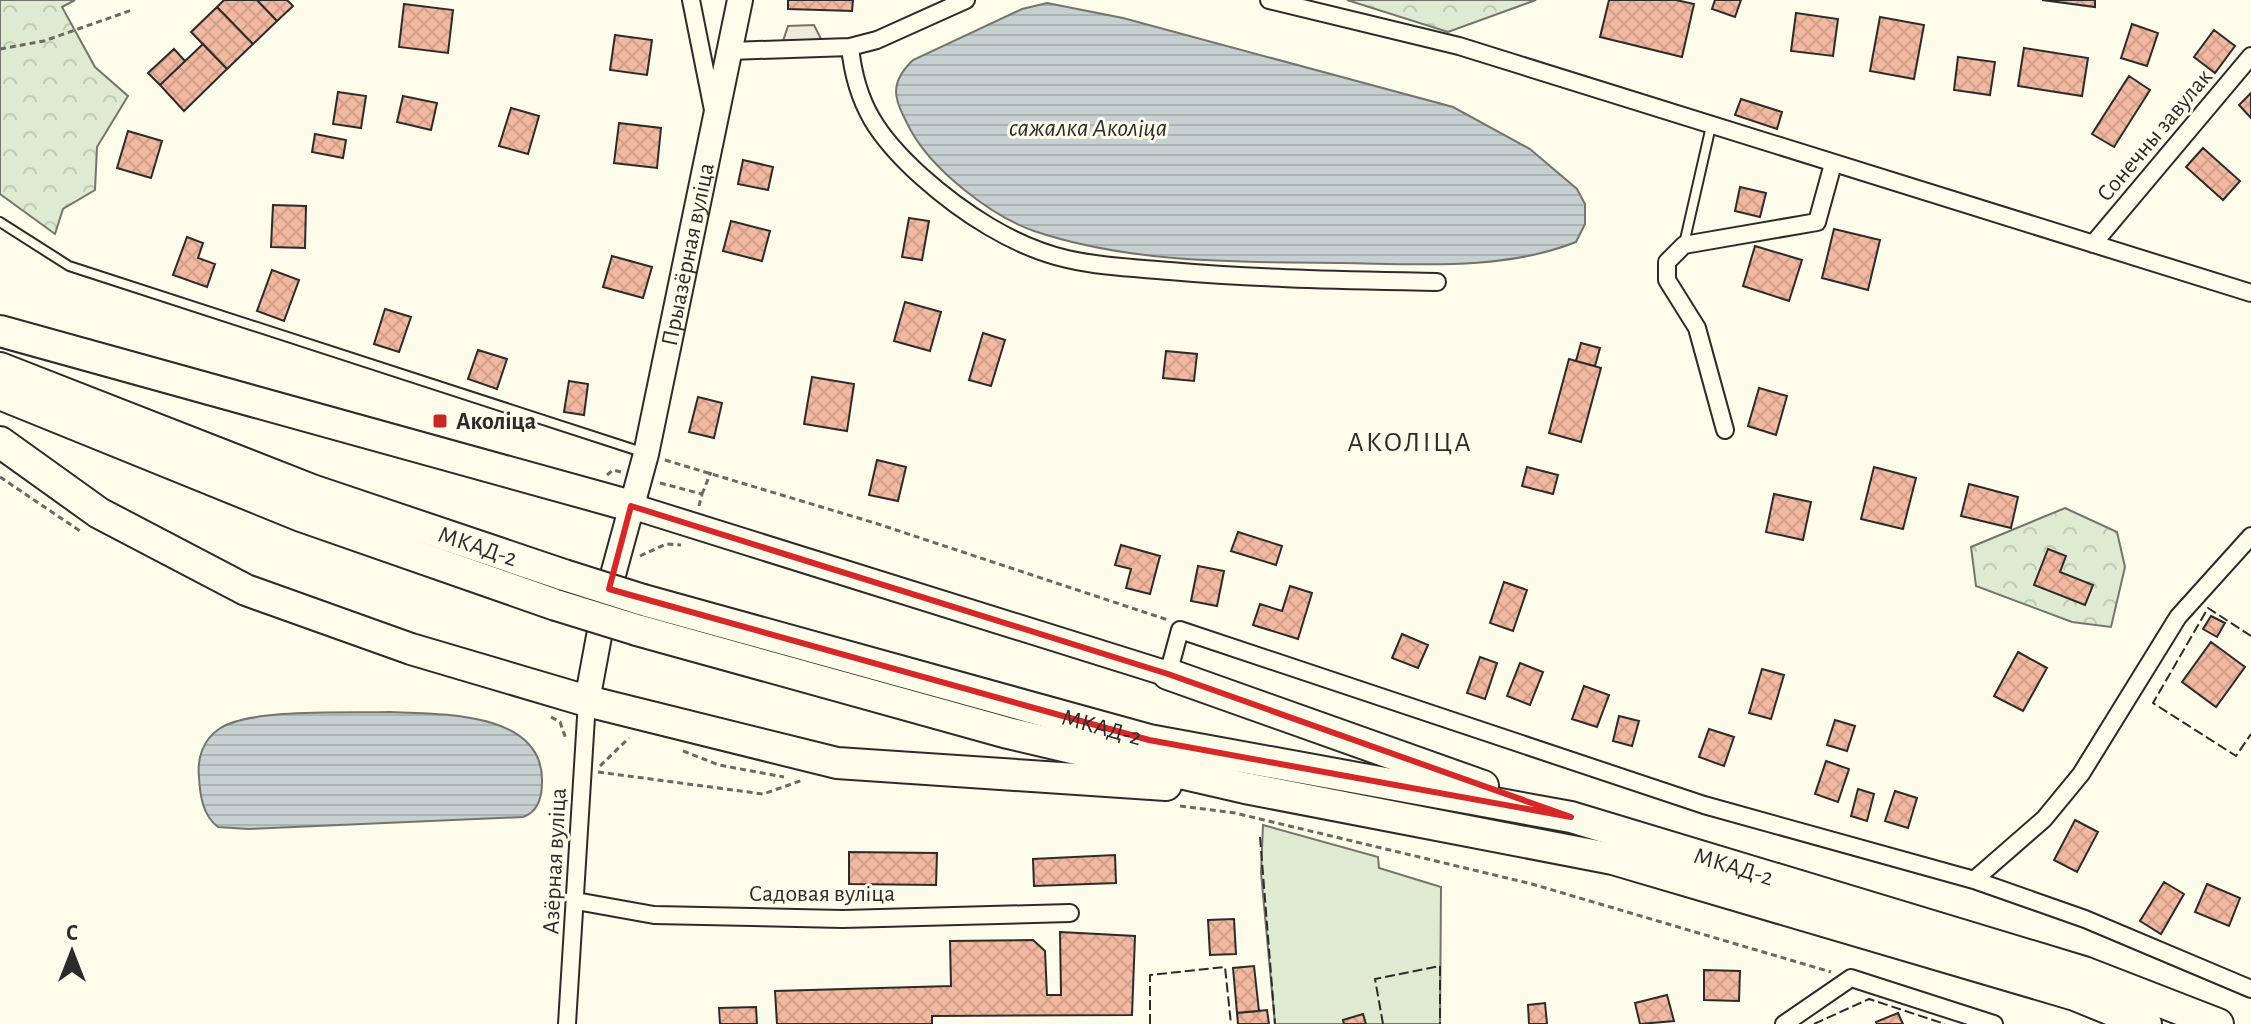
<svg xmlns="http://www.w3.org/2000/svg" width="2251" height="1024" font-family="'Alegreya Sans',sans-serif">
<defs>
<pattern id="forest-crowns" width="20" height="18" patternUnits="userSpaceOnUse" patternTransform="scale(2)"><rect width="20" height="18" fill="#deebd1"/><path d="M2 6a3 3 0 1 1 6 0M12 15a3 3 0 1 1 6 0" fill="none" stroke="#bfcab4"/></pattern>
<pattern id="water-rules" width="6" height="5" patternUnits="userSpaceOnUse" patternTransform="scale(2)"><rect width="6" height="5" fill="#c7d0d0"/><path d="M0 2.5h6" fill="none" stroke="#abb3b3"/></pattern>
<pattern id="building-cross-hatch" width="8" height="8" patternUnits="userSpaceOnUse" patternTransform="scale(2)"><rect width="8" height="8" fill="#f2b8a0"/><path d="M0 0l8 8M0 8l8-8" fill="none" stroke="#d09e8a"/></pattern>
</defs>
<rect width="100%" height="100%" fill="#fdfbea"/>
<path fill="#deebd1" stroke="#74746e" stroke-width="2" d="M1263 825 1378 857 1379 868 1441 887 1440 1024H1275L1261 873Z"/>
<path fill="url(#forest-crowns)" stroke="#74746e" stroke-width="2" d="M0 0H75L62 7 95 67 128 96 97 147 95 190 63 209 55 234 0 194Z
M1347 0H1536L1448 32Z
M2065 508 2117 532 2125 567 2111 627 2072 622 1976 586 1971 547Z"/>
<path fill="#eceadb" stroke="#74746e" stroke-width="2" d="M814 25 822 41H783L788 26Z"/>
<path fill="url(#water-rules)" stroke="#74746e" stroke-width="2" d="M1047 3 1123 18 1453 107 1530 149 1577 189 1585 204V224L1576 242C1503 271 1419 264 1342 263 1240 262 1132 264 1034 231 991 216 932 170 910 129 895 100 887 85 913 60L1022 9Z
M390 712C440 714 544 711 542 782 542 797 538 812 523 817L248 829 218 827C203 816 200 796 199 777 197 758 203 740 219 729 249 708 351 713 390 712Z"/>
<path fill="url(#building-cross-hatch)" stroke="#2b2b2b" stroke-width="2" d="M224 0H257L277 21 253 44 217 7Z
M257 0H287L293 6 277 21Z
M788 0H853L852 11 788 9Z
M1609 0H1676L1694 4 1682 57 1600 37Z
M1715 0H1741L1735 17 1712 9Z
M2042 0H2095V7Z
M404 4 453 10 448 53 399 47Z
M217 7 253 44 227 69 191 32Z
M1796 13 1838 19 1833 56 1791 51Z
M1880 17 1924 25 1914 79 1870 71Z
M2132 24 2158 33 2147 66 2121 58Z
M2214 30 2235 46 2215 73 2194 57Z
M615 35 652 40 647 75 610 70Z
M203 44 227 69 184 111 160 85Z
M2024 48 2088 58 2082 96 2018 86Z
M174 49 185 61 160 85 148 73Z
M1958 57 1995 62 1990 95 1954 90Z
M2129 76 2150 90 2114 147 2092 134Z
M338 92 366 96 361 128 333 124Z
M2251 93V118L2239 105Z
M403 96 437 103 431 130 397 122Z
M1741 99 1782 112 1777 129 1735 115Z
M511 108 539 116 528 154 499 146Z
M619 123 661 128 657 168 614 163Z
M128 131 162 141 151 178 117 168Z
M315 134 346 140 343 158 312 152Z
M2203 148 2240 181 2223 200 2186 167Z
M743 160 773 167 768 190 738 184Z
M1740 187 1766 193 1760 217 1735 211Z
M273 205 306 206 305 248 271 247Z
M909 218 929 221 922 260 902 257Z
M731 221 770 231 762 261 723 251Z
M1834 229 1880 240 1868 290 1822 278Z
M187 237 203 243 198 258 215 264 207 287 173 275Z
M1755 246 1802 260 1789 301 1743 286Z
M612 256 652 267 643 298 603 287Z
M272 270 299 280 284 321 257 311Z
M905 302 941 312 930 351 894 341Z
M385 309 411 317 399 352 374 344Z
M983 333 1005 340 991 386 969 380Z
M1581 343 1600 348 1595 366 1576 361Z
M478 350 507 359 497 389 468 379Z
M1166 351 1197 354 1194 381 1163 378Z
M1569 359 1601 368 1581 442 1549 433Z
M812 377 854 384 847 431 804 424Z
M569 381 588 384 584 415 564 412Z
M1759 388 1787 396 1776 435 1748 426Z
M698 397 722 403 714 438 689 432Z
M877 460 906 467 898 501 869 495Z
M1527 467 1558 475 1553 494 1522 486Z
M1874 467 1916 478 1903 529 1861 519Z
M1969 484 2018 497 2011 528 1961 516Z
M1774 494 1811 502 1803 540 1766 532Z
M1238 532 1282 546 1276 565 1231 551Z
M1121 545 1160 556 1150 594 1126 588 1131 569 1115 565Z
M2048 549 2066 556 2060 572 2093 585 2085 605 2034 585Z
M1198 566 1224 571 1217 606 1191 601Z
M1504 582 1527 590 1513 631 1490 623Z
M1290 586 1312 593 1298 639 1253 625 1260 604 1282 611Z
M2211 616 2225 623 2217 637 2203 629Z
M1402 634 1428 645 1418 668 1392 658Z
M2211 642 2245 667 2216 707 2182 682Z
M2018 652 2047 668 2023 711 1994 696Z
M1480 657 1497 663 1485 699 1467 693Z
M1520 663 1543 672 1530 705 1507 696Z
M1762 669 1784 675 1771 719 1749 713Z
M1584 686 1609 695 1597 727 1572 719Z
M1619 716 1639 721 1632 746 1613 741Z
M1835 720 1855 726 1847 751 1827 745Z
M1709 729 1734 737 1724 766 1699 757Z
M1826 761 1849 769 1838 802 1815 794Z
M1858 789 1874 794 1867 821 1851 816Z
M1895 791 1917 798 1908 828 1885 821Z
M2075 820 2098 832 2077 872 2054 860Z
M849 852 937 853 936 885 849 884Z
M1115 855 1116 883 1034 886 1033 859Z
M2164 882 2184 894 2161 934 2140 921Z
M2207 884 2240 898 2229 926 2195 912Z
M1234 919 1236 954 1210 955 1208 920Z
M1060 932 1135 936 1132 1015 932 1016V1024H777L775 991 951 986 950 941 1033 940 1045 951 1047 995H1061Z
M1254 966 1259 1011 1237 1013 1233 968Z
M1704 970 1740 971 1739 1001 1704 1000Z
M1667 995 1674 1021 1640 1024 1635 1003Z
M1545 1003 1547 1024H1529L1528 1005Z
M756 1007 757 1024H720L719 1008Z
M1267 1010 1269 1024H1238L1237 1013Z
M1898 1013 1903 1024H1877L1876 1022Z
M1363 1014 1366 1024H1344L1343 1020Z"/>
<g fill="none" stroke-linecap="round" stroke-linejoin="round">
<defs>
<path id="lane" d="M0 222 69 266 645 453
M1684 244 1711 126"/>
<path id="street" d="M691 0 713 110
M1269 0 1459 46 2251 293
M850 47C856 105 878 137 921 176 961 212 1014 247 1067 259 1101 267 1136 268 1170 271 1259 279 1348 280 1437 282
M730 51 850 47 877 40 966 0
M2093 244 2251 56
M1725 430 1697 328 1667 280V262L1684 245 1817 222 1833 164
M1168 674 1180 630 1704 805 1974 880 2044 819 2081 774 2178 617 2251 536
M1974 880 2085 919 2251 989
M576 901 654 915 843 919 1070 913
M567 1024 587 701
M1784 1024 1851 978 1994 1024"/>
<g id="secondary">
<path d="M631 506 1168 674"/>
<path id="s1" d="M587 701 605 604 646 454 740 0"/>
</g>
<g id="highway">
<path d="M0 331 631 506"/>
<path id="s2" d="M0 368 312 490 564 575"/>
<path d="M0 394 301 516 556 605"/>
<path d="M0 442 99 513 246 590 411 649 587 701 837 763 1166 785"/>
<path id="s3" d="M643 600 1149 740 1571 817 2084 972 2218 1024"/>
<path d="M637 630 1008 733 1106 756 1245 788 1613 859 2075 995 2146 1024"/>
<path d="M1168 674 1483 786"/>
</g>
</defs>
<use href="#lane" stroke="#2b2b2b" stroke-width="12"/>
<use href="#street" stroke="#2b2b2b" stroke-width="20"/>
<use href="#secondary" stroke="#2b2b2b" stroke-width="28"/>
<use href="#highway" stroke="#2b2b2b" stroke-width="34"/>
<path stroke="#6a6964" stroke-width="3" stroke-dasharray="6 4" stroke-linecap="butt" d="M0 49 44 41 132 10
M665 460 878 524 1168 620
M607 475 613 470 621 472
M0 477 83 533
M660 483 702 494 699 506
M702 494 711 472
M640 556 666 544 681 545
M551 717 560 722 566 739
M683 751 719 765 784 777
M600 766 629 738
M598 772 763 794 803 780
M1180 806 1235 813 1532 884 1831 972"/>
<use href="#lane" stroke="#fdfbea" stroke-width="8"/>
<use href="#street" stroke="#fdfbea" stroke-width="16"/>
<use href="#secondary" stroke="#fdfbea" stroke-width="24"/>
<use href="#highway" stroke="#fdfbea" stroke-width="30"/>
<defs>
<path id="highway-bridge" d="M564 575 643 600
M556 605 637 630"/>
</defs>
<use href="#highway-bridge" stroke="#2b2b2b" stroke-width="34" stroke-linecap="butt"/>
<use href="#highway-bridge" stroke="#fdfbea" stroke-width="30"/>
<path stroke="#2b2b2b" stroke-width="2" stroke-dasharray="10 4" stroke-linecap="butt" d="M2251 636 2208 608 2153 703 2236 756 2251 734
M1260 837 1275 1024
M1150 1024V975L1225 967 1231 1024
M1383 1024 1375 979 1440 966V1024
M1814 1024 1869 999 1945 1024"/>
</g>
<path fill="none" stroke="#d62828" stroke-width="6" stroke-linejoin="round" d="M631 506 1168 674 1571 817 1149 740 609 589Z"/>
<rect fill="#c62828" stroke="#fdfbea" stroke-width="3" x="432" y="413" width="16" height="16" rx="4"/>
<g text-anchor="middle" stroke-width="6" stroke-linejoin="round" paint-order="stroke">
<g font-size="24" fill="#2b2b2b" stroke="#fdfbea">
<text transform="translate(2154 135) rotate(-50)" y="8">Сонечны завулак</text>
<text dy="8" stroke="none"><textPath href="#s1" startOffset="458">Прыазёрная вуліца</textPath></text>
<text dy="8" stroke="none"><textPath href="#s2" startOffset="510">МКАД-2</textPath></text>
<text dy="8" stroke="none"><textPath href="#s3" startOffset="476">МКАД-2</textPath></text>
<text transform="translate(554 861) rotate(-87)" y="8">Азёрная вуліца</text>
<text dy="8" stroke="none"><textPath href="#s3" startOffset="1124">МКАД-2</textPath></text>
<text x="822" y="901">Садовая вуліца</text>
</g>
<g font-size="24" font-weight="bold" fill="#2b2b2b" stroke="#fdfbea" text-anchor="start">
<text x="456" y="429">Аколіца</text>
</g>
<g font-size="26" font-style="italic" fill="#2b2b2b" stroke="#fdfbea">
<text x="1088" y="136">сажалка Аколіца</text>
</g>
<g font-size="28" letter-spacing="2" fill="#2b2b2b" stroke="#fdfbea">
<text x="1410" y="451">АКОЛІЦА</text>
</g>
</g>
<g transform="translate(72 952)" stroke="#fdfbea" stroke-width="6" paint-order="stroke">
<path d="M0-6L14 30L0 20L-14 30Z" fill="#2b2b2b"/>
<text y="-12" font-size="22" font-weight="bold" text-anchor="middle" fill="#2b2b2b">С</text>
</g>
</svg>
